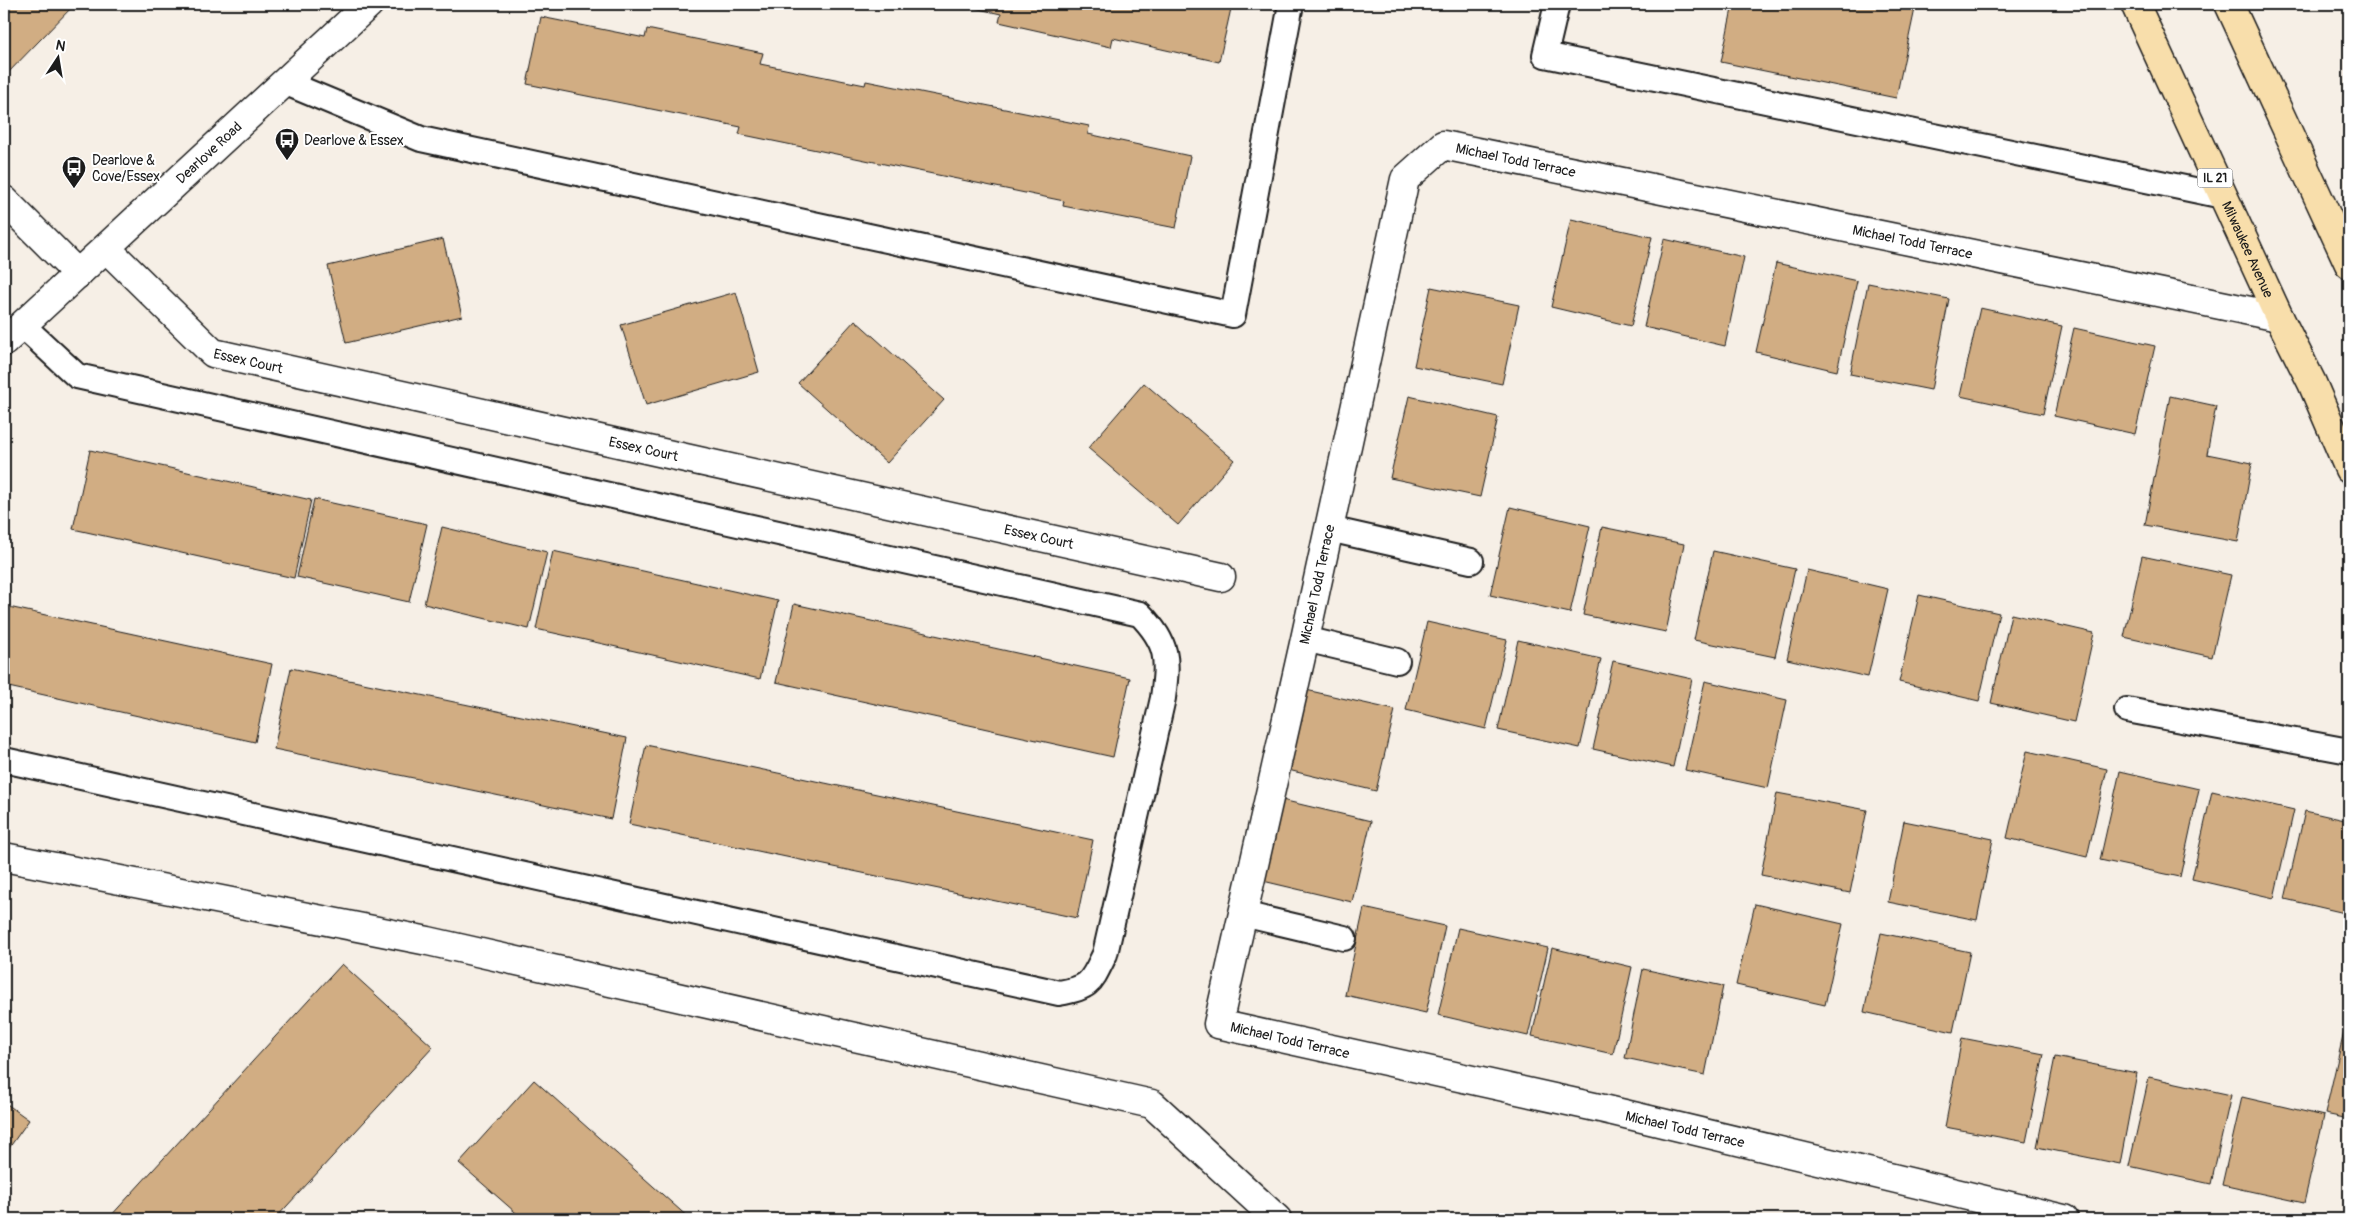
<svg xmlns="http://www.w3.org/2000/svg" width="2353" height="1223" font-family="Pangolin,sans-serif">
<rect width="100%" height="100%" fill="#f6efe6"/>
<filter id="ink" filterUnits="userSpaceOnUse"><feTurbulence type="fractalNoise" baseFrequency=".02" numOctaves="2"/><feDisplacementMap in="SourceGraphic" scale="10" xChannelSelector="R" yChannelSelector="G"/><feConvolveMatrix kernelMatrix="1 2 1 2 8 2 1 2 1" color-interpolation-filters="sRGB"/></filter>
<g filter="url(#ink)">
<path fill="#d1ad83" stroke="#1c1c1c" d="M4 4H75L4 77Z
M956 4H1232L1219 62 1113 38 1111 47 999 22 1001 14Z
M1733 4H1916L1896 98 1721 62Z
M541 17 645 38 647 29 763 53 760 64 865 85 866 81 1089 126 1088 134 1190 156 1176 228 1063 206 1064 201 739 134 741 127 527 84Z
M1571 219 1652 237 1631 326 1551 307Z
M443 239 462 316 346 343 328 266Z
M1664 239 1744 257 1725 346 1644 327Z
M1776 263 1857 281 1837 371 1756 352Z
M1868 283 1949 299 1931 390 1850 374Z
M1431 287 1519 305 1502 384 1414 366Z
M736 292 759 372 646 405 621 325Z
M1980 308 2062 326 2043 414 1960 396Z
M855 320 944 400 887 463 798 383Z
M2074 328 2155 346 2135 434 2054 416Z
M1144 383 1234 460 1178 525 1088 448Z
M1409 396 1498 417 1480 497 1390 478Z
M2170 396 2216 406 2207 454 2252 463 2238 542 2145 525Z
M90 450 311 500 294 578 73 529Z
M314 499 427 524 409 602 297 577Z
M1510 507 1590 526 1570 613 1490 595Z
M442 527 547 552 529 629 424 604Z
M1602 527 1684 544 1666 632 1583 615Z
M553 551 778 601 760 679 536 629Z
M1713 551 1795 569 1775 657 1694 640Z
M2142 556 2231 575 2212 657 2124 637Z
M1807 570 1888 589 1868 677 1787 659Z
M1919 595 1999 613 1979 701 1899 682Z
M794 604 1130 678 1113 757 776 682Z
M4 606 272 664 255 742 4 686Z
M2011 614 2094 633 2074 722 1991 703Z
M1427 622 1507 640 1486 729 1406 710Z
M1518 640 1601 659 1580 748 1498 730Z
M1613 661 1692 679 1673 767 1593 749Z
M291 668 627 738 611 819 274 749Z
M1705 681 1787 700 1768 788 1685 770Z
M1306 690 1395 710 1376 791 1288 770Z
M646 745 1093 840 1077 918 629 824Z
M2027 751 2107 769 2087 857 2007 838Z
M2120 771 2199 789 2180 877 2100 860Z
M2212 791 2294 810 2274 898 2192 879Z
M1777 793 1867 810 1850 893 1761 875Z
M1282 800 1371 821 1352 902 1263 881Z
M2305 811 2349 821V914L2285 899Z
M1904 821 1993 839 1977 920 1888 902Z
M1755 904 1843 924 1825 1005 1736 985Z
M1364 908 1445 926 1426 1013 1345 995Z
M1458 928 1548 948 1528 1036 1438 1015Z
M1881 933 1970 952 1953 1032 1864 1012Z
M1552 948 1632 967 1613 1054 1532 1036Z
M342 964 433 1047 275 1219H108Z
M1643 969 1723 986 1705 1075 1625 1058Z
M2344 1032 2349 1034V1119L2325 1114Z
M1962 1038 2044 1054 2026 1142 1945 1127Z
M2055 1057 2137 1073 2120 1164 2037 1147Z
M2149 1077 2231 1095 2211 1184 2129 1166Z
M534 1080 690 1219H523L459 1163Z
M2242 1097 2324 1116 2304 1203 2222 1185Z
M4 1102 29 1120 4 1155Z
M1125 1213 1134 1219H1120Z"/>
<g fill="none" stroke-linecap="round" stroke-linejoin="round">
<defs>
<path id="service" d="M1557 4 1545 55 2223 196
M284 82 421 139 1233 315 1291 4
M1329 529 1471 561
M1305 639 1397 661
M2127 710 2349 751
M4 760 1059 993C1091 988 1091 982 1105 954L1163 698C1168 659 1169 644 1140 614L77 376 22 325
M1243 914 1344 938"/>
<g id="minor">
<path d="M4 200 78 274"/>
<path id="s1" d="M106 248 213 353 1221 577"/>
<path d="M4 857 428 941 1152 1104 1277 1219"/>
<path id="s2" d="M2064 1219 1604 1109 1218 1024 1305 639 1405 179 1443 145 2279 317"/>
</g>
<g id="secondary">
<path id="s3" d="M4 342 369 4"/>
</g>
<g id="primary">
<path id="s4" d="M2135 4 2279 317 2312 383 2349 469"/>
<path d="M2229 4 2349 264"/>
</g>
</defs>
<use href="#service" stroke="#1c1c1c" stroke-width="28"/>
<use href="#minor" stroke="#1c1c1c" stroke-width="31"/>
<use href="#secondary" stroke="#1c1c1c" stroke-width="31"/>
<use href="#primary" stroke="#1c1c1c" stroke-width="31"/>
<use href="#service" stroke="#fff" stroke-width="24"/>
<use href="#minor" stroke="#fff" stroke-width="28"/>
<use href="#secondary" stroke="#fff" stroke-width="28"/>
<use href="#primary" stroke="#f8deab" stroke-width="28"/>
</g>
</g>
<defs>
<symbol id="bus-pin" viewBox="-11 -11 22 30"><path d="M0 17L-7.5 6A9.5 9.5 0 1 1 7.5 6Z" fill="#1c1c1c" stroke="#fff"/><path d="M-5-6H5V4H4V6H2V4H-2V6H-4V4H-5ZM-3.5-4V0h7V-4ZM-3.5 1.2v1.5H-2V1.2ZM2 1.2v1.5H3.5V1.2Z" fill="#fff"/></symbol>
</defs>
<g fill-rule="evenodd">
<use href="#bus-pin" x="273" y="126" width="28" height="38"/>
<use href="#bus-pin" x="60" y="154" width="28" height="38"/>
</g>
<g text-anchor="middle" stroke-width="4" stroke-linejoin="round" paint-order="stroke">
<rect fill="#fff" stroke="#606060" stroke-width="1" x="2197.5" y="168.5" width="35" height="19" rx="4"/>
<g font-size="12" font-weight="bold" fill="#1c1c1c">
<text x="2215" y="182">IL 21</text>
</g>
<g font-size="14" fill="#1c1c1c" stroke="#fff" text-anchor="start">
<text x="304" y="145">Dearlove &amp; Essex</text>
<text x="92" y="165">Dearlove &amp;<tspan x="92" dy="16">Cove/Essex</tspan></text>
</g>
<g font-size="14" fill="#1c1c1c" stroke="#fff">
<text dy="5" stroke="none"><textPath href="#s3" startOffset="279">Dearlove Road</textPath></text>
<text dy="5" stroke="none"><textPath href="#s2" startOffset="1859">Michael Todd Terrace</textPath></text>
<text dy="5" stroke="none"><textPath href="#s2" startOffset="2264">Michael Todd Terrace</textPath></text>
<text dy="5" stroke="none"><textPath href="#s4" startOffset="270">Milwaukee Avenue</textPath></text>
<text dy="5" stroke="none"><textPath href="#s1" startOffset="186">Essex Court</textPath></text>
<text dy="5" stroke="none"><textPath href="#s1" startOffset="591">Essex Court</textPath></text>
<text dy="5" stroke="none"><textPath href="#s1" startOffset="996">Essex Court</textPath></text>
<text dy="5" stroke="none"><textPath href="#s2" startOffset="1319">Michael Todd Terrace</textPath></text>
<text transform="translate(1290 1040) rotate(13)" y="5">Michael Todd Terrace</text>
<text transform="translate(1685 1129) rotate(13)" y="5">Michael Todd Terrace</text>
</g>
</g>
<rect width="2353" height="1223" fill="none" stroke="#fff" stroke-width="20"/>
<rect x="10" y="10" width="2333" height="1203" fill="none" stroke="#1c1c1c" stroke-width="2" filter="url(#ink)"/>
<g transform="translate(58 58) rotate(12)" stroke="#ffffff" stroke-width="4" paint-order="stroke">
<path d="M0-4L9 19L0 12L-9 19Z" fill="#1c1c1c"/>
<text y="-8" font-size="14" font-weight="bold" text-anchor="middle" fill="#1c1c1c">N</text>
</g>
</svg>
